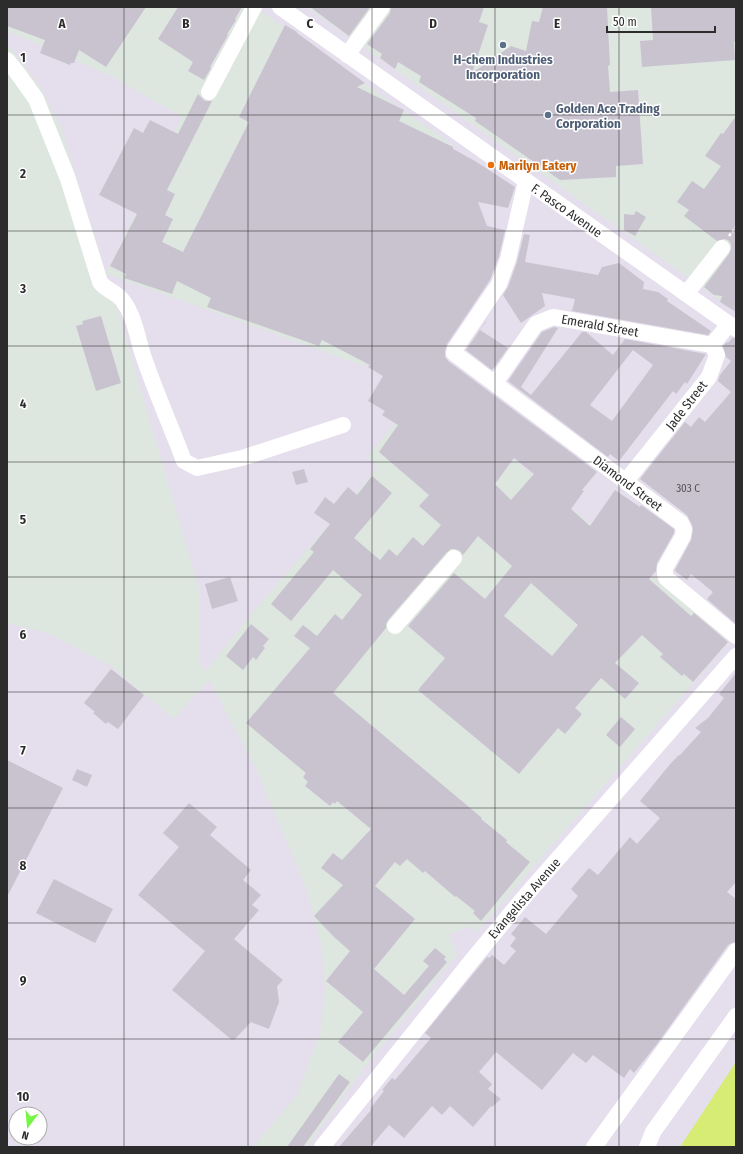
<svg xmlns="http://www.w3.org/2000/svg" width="743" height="1154" font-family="'Fira Sans Condensed',sans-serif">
<rect width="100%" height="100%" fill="#e5deed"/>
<path fill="#dee6e0" d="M7 7H255L453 145 449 227 364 366 107 274 200 592V660L206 675 205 672 248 618 378 467 367 457 422 391 533 475 729 642 477 932 471 926 449 935 457 955 366 1065 307 1147H252L297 1095 320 1033 325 989 321 943 306 888 255 767 209 680 174 719 109 665 47 633 7 623V43L41 88 61 127 106 273 182 117 111 76 7 31Z
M307 7H736V312L655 254Z"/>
<path fill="#d7ec74" d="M736 1062V1147H680Z"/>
<path fill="#c9c3d0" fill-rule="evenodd" d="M7 7H146L106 67 79 50 74 63H71L70 65 40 53 45 40 7 26Z
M178 7H242L235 19 236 20 227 34 228 35 210 67 211 68 204 80 188 71 193 62 158 39Z
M310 7H370L349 36Z
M391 7H484L479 22 488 25 472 73 511 46 526 51 532 21 539 22 543 7H607L610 65 608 66 610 92 638 90 643 164 616 166V177L560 180 475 121 476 118 419 82 421 76 398 62 395 69 380 58 382 54 367 44 390 13Z
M651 7H736V42H734L735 60 642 67 640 41 653 40Z
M285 25 297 32V33L365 83 357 87 404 110 399 121 453 147V149L475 161 515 187 508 208 478 202 487 226 505 230 499 256 490 280 447 344 445 351V357L448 361 597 472 582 490 584 491 571 509 590 526 615 490 640 507 641 505 674 529V533L657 563 656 571 649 579 691 616 694 613 728 642 693 682 684 674 682 676 660 657 663 654 642 635 615 663 639 683 625 699 601 678 575 708 582 714 565 734 558 728 519 774 418 690 445 658 408 626 454 573 485 599 512 566 478 536 463 555 460 551 455 549H451L447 552 388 620 386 624V628L333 693 482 818 481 819 507 840 506 842 530 862 481 921 473 913 475 911 456 896 455 897 425 871 423 873 407 859 400 866 395 862 375 886 415 919 374 969 404 995 429 966 423 961 435 948 446 957 444 959 447 962 363 1062 338 1042 363 1012 326 981 350 951 334 937 314 916 343 885 321 868 333 853 342 860 371 829 337 801 335 804 333 802 330 806 305 786 308 782 303 777 306 773 246 723 310 648 294 636 303 625 317 636 335 614 342 620 362 595 333 570 291 621 271 604 314 552 310 549 330 524 314 513 325 497 334 504 348 487 357 495 372 476 392 493 354 538 380 560 389 549 397 556 413 537 423 546 441 525 419 506 429 495 379 452 398 425 382 415 385 411 368 401 383 376 368 367 370 365 322 340 319 346 207 307 211 298 177 281 172 294 124 278 126 274 110 266 137 214 99 195 134 128 143 133 150 120 178 134 198 94 205 101H212L167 190 175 194 165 215 173 219 162 242 183 252 249 122 239 117ZM514 458 534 474 511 500 495 484ZM531 583 578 625 552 656 504 616Z
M736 116V312L720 302 722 296 714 295 704 287 729 254 731 249V244L728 240 724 239 717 241 684 216 689 210 677 202 692 181 704 189 721 166 705 156 721 133 723 134Z
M636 211 646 217 635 236 624 230V214L634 215Z
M524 234 530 235 525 262 598 275 602 267 619 263 644 282 643 289 658 292 668 299 667 301 711 331 708 335 572 311 575 299 542 293 545 306 521 323 503 295 508 287 517 262Z
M101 316 121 383 96 391 76 326 83 324 82 321Z
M486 321V322L480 330 508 348 492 370 466 350Z
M554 327 558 328 521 387 531 395 582 332H586L613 355 625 339 706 354 687 384 685 382 676 394 673 391 619 461 610 454 608 457 508 381 542 332ZM633 350 653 365 612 421 590 405Z
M732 338H736V624L707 599 713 592 691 574 687 580 675 571V570L691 540 693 530 692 525 687 515 640 479 685 422 691 427 699 417 705 422 731 392 718 381 720 375 731 361 726 357 723 346 727 342 728 343Z
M304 469 308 482 296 485 292 472Z
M230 577 238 601 212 609 205 584Z
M251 624 269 639 263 646 265 648 256 660 253 657 243 670 226 656Z
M111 669 144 695 118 729 108 722 106 724 93 713 95 712 84 703Z
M736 673V882L727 892 736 899V942L732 943 728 945 657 1044 634 1073 630 1069 624 1078 593 1055 586 1063 573 1053 542 1090 496 1052 479 1072 492 1084 488 1089 501 1099 492 1107 491 1106 473 1127 450 1106 442 1115 432 1106 404 1138 389 1125 370 1147H339L371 1110 370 1109 384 1091 382 1090 392 1078 395 1080 431 1038 425 1033 487 957 489 958 492 955 504 965 516 951 510 946 516 938 511 934 525 917 546 934 578 896 571 889 589 868 598 875 630 837 637 844 660 818 640 801 671 763 679 755H680L701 732 695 728 708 718 724 698 719 694Z
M621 717 635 729 620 747 606 735Z
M7 760 63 788 7 897Z
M77 769 92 775 87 787 72 780Z
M189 803 217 827 210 835 251 870 243 880 261 895 252 905 259 910 234 939 283 980 277 986 279 1002 269 1029 251 1022 234 1040 232 1039V1040L172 990 205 951 138 895 179 847 163 833Z
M54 879 113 909 95 943 36 913Z
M339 1074 350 1082 303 1147H287Z"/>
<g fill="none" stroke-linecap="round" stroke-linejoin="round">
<path stroke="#fff" stroke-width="2.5" stroke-dasharray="3 2" stroke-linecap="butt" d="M729 236 736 227"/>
<path stroke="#fff" stroke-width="16" d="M280 7 736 329
M347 55 382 7
M7 60 16 71 36 99 68 179 100 282C106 291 116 291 123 301 135 317 137 337 143 355 155 391 171 426 184 461L197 468 242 458 343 425
M209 92 254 7
M526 181 508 259 499 284 455 349 454 353 681 523 684 529 683 536 665 568V573L666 578 736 636
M686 294 722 248
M495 383 536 324 553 317 712 345
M626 481 709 377 717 355 712 345 729 324
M395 626 454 558
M322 1147 473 959 526 895 736 656
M594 1147 736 951
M647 1147 653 1132 736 1016"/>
</g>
<path fill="none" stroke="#2c2c2c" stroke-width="1" stroke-opacity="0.55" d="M124 7V1147M248 7V1147M372 7V1147M495 7V1147M619 7V1147M7 115H736M7 231H736M7 346H736M7 462H736M7 577H736M7 692H736M7 808H736M7 923H736M7 1039H736"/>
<g fill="#5c6f8a" stroke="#fff" stroke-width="1.5">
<circle cx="503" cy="45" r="4"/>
<circle cx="548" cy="115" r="4"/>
</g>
<circle fill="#e8710a" stroke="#fff" stroke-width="1.5" cx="491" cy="165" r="4"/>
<g text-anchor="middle" stroke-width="3" stroke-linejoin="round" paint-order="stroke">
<g font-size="11" fill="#535255">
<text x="688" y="492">303 C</text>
</g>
<g font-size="13" font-weight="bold" fill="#4e5e75" stroke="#fff">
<text x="503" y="64">H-chem Industries<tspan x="503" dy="15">Incorporation</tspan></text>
<text x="556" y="113" text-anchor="start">Golden Ace Trading<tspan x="556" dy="15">Corporation</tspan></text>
</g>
<g font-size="13" font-weight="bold" fill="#c56008" stroke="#fff" text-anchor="start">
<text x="499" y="170">Marilyn Eatery</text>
</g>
<g font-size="13" fill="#2c2c2c" stroke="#fff">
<text transform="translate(567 210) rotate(35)" y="5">F. Pasco Avenue</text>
<text transform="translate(600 325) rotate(10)" y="5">Emerald Street</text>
<text transform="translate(686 405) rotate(-52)" y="5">Jade Street</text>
<text transform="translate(628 483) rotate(37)" y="5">Diamond Street</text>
<text transform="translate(524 898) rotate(-49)" y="5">Evangelista Avenue</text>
</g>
</g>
<g font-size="13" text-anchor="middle" font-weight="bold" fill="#2c2c2c" stroke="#fff" stroke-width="3" stroke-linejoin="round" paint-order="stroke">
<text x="62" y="28">A</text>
<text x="186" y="28">B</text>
<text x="310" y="28">C</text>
<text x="433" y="28">D</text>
<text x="557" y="28">E</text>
<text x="23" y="62">1</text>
<text x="23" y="178">2</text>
<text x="23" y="293">3</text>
<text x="23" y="408">4</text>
<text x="23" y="524">5</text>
<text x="23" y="639">6</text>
<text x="23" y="755">7</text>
<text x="23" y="870">8</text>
<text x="23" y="985">9</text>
<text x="23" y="1101">10</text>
</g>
<rect width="743" height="1154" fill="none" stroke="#2c2c2c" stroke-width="16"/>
<g transform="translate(28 1126) rotate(196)"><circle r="19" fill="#ffffff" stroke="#ababab"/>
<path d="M0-3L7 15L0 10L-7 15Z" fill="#74f642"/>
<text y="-6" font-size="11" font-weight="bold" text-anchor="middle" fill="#2c2c2c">N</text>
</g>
<path d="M607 26v6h108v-6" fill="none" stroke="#2c2c2c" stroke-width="2"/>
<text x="613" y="26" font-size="12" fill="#2c2c2c" stroke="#ffffff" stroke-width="3" paint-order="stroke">50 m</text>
</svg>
